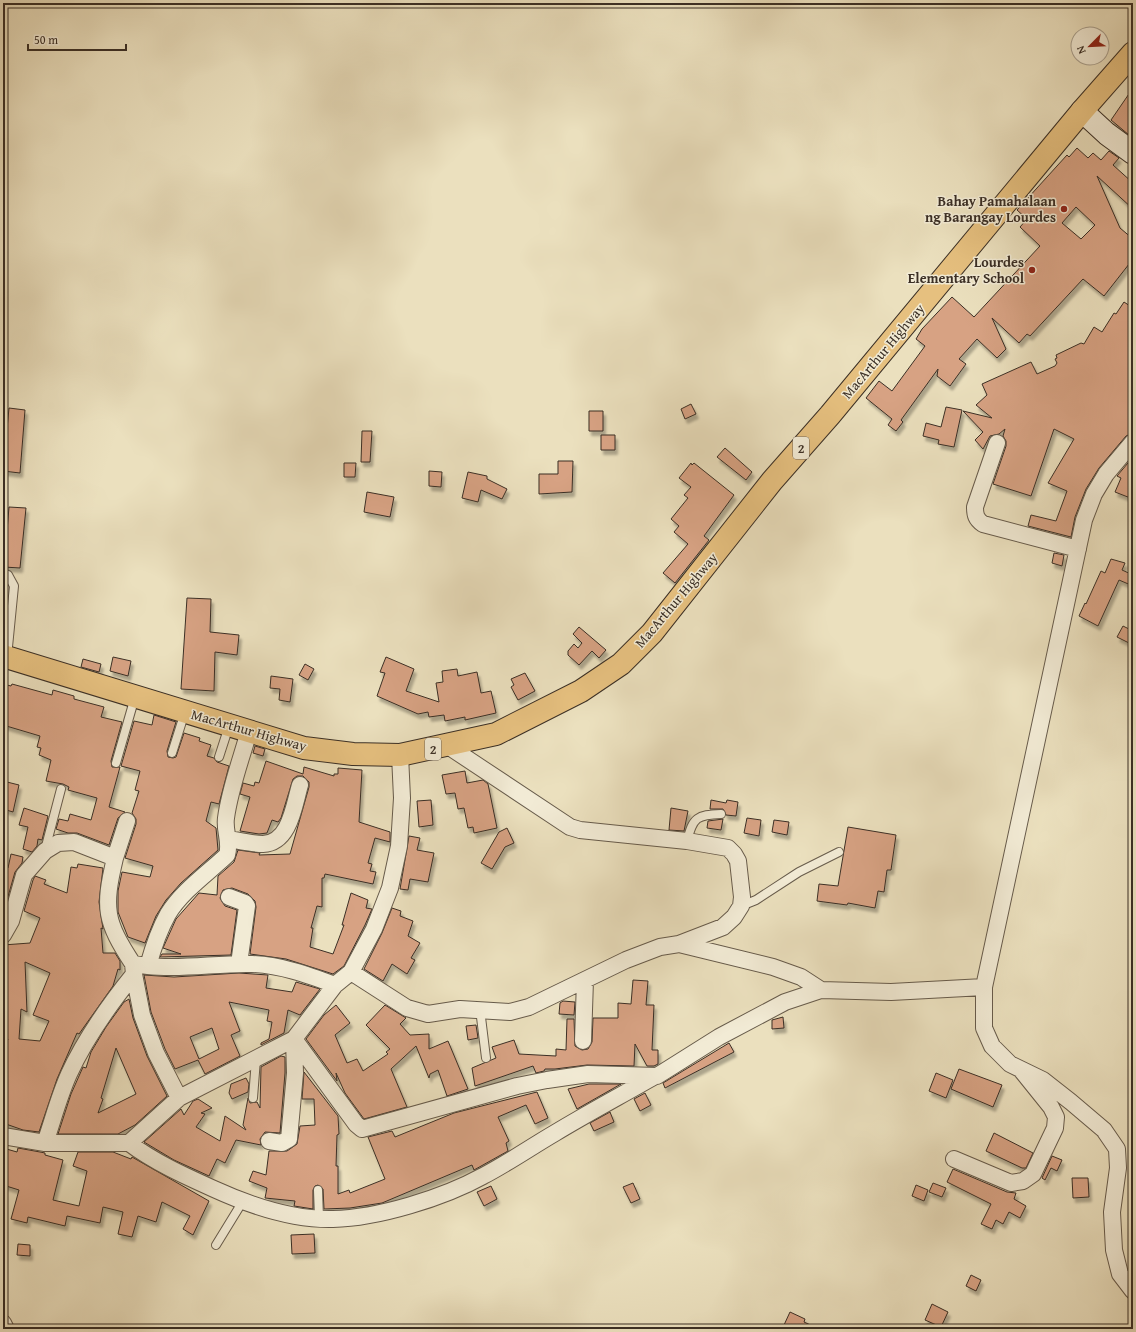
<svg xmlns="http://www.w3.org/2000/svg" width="1136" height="1332" font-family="'Gentium Book Plus',serif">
<defs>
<filter id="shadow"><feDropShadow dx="2.5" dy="4.5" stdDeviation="1" flood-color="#0004"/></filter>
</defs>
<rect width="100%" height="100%" fill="#ebe0be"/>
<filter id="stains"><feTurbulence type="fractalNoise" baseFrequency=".005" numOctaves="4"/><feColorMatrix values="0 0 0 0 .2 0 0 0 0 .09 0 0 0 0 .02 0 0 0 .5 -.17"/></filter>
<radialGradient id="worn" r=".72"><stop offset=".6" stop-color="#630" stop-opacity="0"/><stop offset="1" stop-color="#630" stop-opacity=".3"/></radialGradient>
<path fill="#d7a283" stroke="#3b2f25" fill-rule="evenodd" filter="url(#shadow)" d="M1133 88V129L1129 135 1111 120Z
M1077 148 1088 158 1093 153 1101 160 1109 151 1119 158 1113 165 1133 183V209L1097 176 1120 228 1133 239V259L1104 296 1083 279 1030 336 1027 334 1019 343 992 318 1006 349 997 358 977 339 959 359 966 364 950 386 937 376 938 369 901 420 903 422 896 431 888 425 892 419 866 398 879 381 892 391 925 346 916 339 922 329 952 297 974 317 1040 246 1020 227 1027 219 1017 210 1067 155 1069 157ZM1076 207 1095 225 1081 239 1062 223Z
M1124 302 1133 308V433L1126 436 1099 468 1086 489 1075 517 1071 537 1028 526 1031 515 1056 521 1067 491 1048 483 1074 439 1054 429 1031 496 993 484 1006 446V441L1003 436 1005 429 999 434 990 436 983 449 975 440 983 432 963 411 992 418 976 405 987 395 982 384 1031 362 1037 374 1055 366 1057 363 1055 359 1057 358 1056 355 1081 343 1084 344 1094 327 1102 332 1114 313 1116 314Z
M691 404 696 414 685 419 681 409Z
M946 407 962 410 954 447 938 444 939 440 923 436 926 423 941 427Z
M9 408 25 410 20 473 3 471Z
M589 411H603V431H589Z
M362 431H372L370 462H361Z
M601 435H615V450H601Z
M725 448 752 472 746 480 717 457Z
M1133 457V499L1115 492 1121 478 1117 476Z
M558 461H573L572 492 539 494V474H558Z
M344 463H356L355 477H344Z
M691 463 692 465 694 463 734 495 704 536 709 540 675 583 663 573 688 544 674 532 679 526 671 519 688 498 684 495 691 487 679 478Z
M429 471 442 472 441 487 429 486Z
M468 472 487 476V479L507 489 502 499 481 490 478 502 462 498Z
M367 492 394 497 390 517 364 512Z
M9 507 26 508 20 568 4 567Z
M1054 553 1064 555 1062 566 1052 563Z
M1111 559 1125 563 1122 570 1133 575V586L1119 580 1098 626 1079 616 1085 603 1086 604 1101 571 1105 573Z
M187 598 211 599 210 632 239 635 237 655 215 652 214 691 181 689Z
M1123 626 1133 631V645L1117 637Z
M579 627 606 650 599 658 592 651 579 665 568 655V651L574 644 578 648 582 643 573 634Z
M113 657 131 661 128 676 110 671Z
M386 657 414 669 406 691 439 702 436 683 443 682 442 671 457 669 458 676 477 672 481 693 491 691 496 713 465 720V717L445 721 444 715 429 717 428 712 418 714 377 696 385 673 380 672Z
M83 659 101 664 99 672 81 667Z
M305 664 314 669 308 680 299 675Z
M525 673 535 691 518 700 511 687 514 685 511 679Z
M271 676 293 679 290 702 279 700 280 689 270 688Z
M3 684 11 686 12 684 52 695 53 690 74 696V699L104 707 101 717 122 722 111 761 112 767H120L109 807 125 812 118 818 109 845 77 833H68L56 829 59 819 68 821 70 814 91 820 97 798 68 790 69 787 63 784 46 781 51 760 39 755 41 748 37 747 40 736 3 725Z
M154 715 176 722 167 751 168 757 173 758 176 757 184 733 200 738 199 741 211 745 207 756 214 758 217 762 229 766 219 804 211 802 206 821 216 828 218 850 181 883 166 900 156 916 145 943 128 937 118 912V891L122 872 150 877 153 866 125 858 136 824V819L132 813 139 791 135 790 140 771 121 766 134 721 152 725Z
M255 746 265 749 263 756 253 753Z
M266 761 303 774 304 767 334 776V774H338V768L362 770 359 822 390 832V842L375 838 368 863 372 864 370 871 376 872 373 884 325 874 324 878H322V907L317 906 311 928H313L310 947 333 954 344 925H342L351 893 368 900 366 908 372 909 365 925 344 966 333 974 286 959 250 954 256 907 255 901 248 894 232 888 223 890 220 898 225 906 237 910 231 955 160 957 162 954H181L163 948 176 919 199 893 217 895 218 876 234 862 238 850 260 853 259 855 290 854 309 787V782L303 776H297L293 779 281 818 278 822 272 820 267 833 259 834 240 831 250 797 240 794 243 783 254 786 255 782 259 783Z
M465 771 467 783 483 780 488 784 497 828 474 833 473 827 468 828 464 808 458 809 455 793 446 794 442 775Z
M3 781 19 785 13 812 3 809Z
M431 800 433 825 419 827 417 801Z
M711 800 726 803 727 800 738 802 736 816 726 815 723 809H710Z
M24 808 48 816 42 840 38 839 37 846 32 852 23 849 28 827 19 825Z
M671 808 688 811 684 831 669 830Z
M747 818 761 820 759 836 744 833Z
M723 819 721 830 707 828 708 821Z
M774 820 789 822 787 835 772 832Z
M848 827 896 835 891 870H887L884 892 878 891 875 908 848 903 847 905 817 901 819 884 838 886Z
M507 828 514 843 505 847 492 869 481 863 499 832Z
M409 836 420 838 417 850 434 853 428 882 410 879 408 890 400 889Z
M11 854 23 857 22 863 15 872 3 914V867L8 868Z
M78 864 103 868 99 902 103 929 101 928 103 953H115L120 961V970L118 969 113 986 79 1034 77 1033 57 1079 39 1132 23 1130 3 1123V1053L8 1039H3V945L30 943 40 918 24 911 33 880 35 876 46 880 44 884 67 893 71 867 77 868ZM25 962 50 973 33 1015 49 1021 40 1041 19 1039 21 1009 27 1012Z
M392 908 401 911 400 916 413 921 408 936 420 943 411 958 415 960 407 974 392 964 383 981 364 969 382 933Z
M239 973 268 975 266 988 292 992 296 982 320 989 300 1015 288 1010 284 1033 261 1045V1043L269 1039 272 1022 267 1021 269 1010 229 1002 240 1031 231 1035 240 1056 205 1074 198 1060 175 1069 165 1049 151 1012 144 975 174 977ZM212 1028 219 1049 199 1059 190 1037Z
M633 980 648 981 646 1005H654L652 1050H658V1064L654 1066H647L635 1044 634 1066 587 1065 555 1069H545L544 1071 536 1073 533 1066 475 1086 472 1068 496 1058 492 1047 514 1040 519 1054 556 1056V1049L566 1050 567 1019H574L575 1046 582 1050 588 1049 592 1042 593 1018H618V1003L631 1004Z
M129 999 133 1018 147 1056 167 1096 135 1125 118 1134H58L71 1094 83 1067 86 1068 91 1052 106 1027 124 1002ZM116 1048 136 1094 98 1113 103 1099 101 1098Z
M563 1001 575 1002 574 1015 559 1014 560 1003Z
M336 1005 350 1023 335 1035 347 1063 357 1059 363 1071 388 1054 386 1052 390 1049 366 1025 385 1005 406 1018 400 1024 410 1035 429 1034V1049L448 1041 468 1089 447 1096 438 1070 430 1074 429 1078 416 1046 391 1069 407 1107 364 1119 345 1093 336 1073 337 1081 306 1039 324 1015Z
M783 1017 784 1028 772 1029V1020Z
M476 1025 478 1038 468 1040 466 1026Z
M729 1043 734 1052 665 1088 663 1083Z
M281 1056 285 1057V1073L280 1133 265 1132 260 1139 261 1145 236 1140 225 1163 217 1159 209 1176 174 1160 144 1142 181 1109 184 1115 193 1101 198 1099 212 1108 201 1113 205 1114 196 1127 220 1141 225 1116 246 1130 243 1125 248 1098 250 1103 257 1102 260 1108 261 1067Z
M959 1069 1002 1085 993 1107 951 1089Z
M304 1072 338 1116 339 1134 337 1135 336 1166H338V1194L349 1190 350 1193 385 1179 368 1137 392 1131 395 1137 454 1113 537 1092 548 1118 535 1124 526 1105 498 1117 509 1141 506 1143 508 1151 474 1170 472 1165 382 1203 350 1208 324 1209 323 1189 318 1185 315 1186 313 1190V1209L294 1206 295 1201 265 1198 267 1188 249 1181 253 1171 266 1175 269 1151H287L297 1144 300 1126 315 1125 314 1099H302Z
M936 1073 953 1080 946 1098 929 1091Z
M246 1078 249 1084 248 1092 232 1099 229 1093 231 1084Z
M589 1084H621L577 1109 568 1089Z
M645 1093 651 1105 640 1111 634 1099Z
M610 1112 614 1122 594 1131 590 1123Z
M994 1133 1033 1153 1026 1168H1022L986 1151Z
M3 1148 17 1152 18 1148 40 1152 45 1153V1155L63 1160 53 1200 79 1206 87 1171 73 1166 78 1152H113L131 1159 132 1157 209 1201 193 1235 183 1229 190 1216 162 1202 156 1222 138 1216 132 1237 118 1234 123 1212 103 1207 100 1223 67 1216 65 1226 28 1217 27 1223 11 1219 19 1190 3 1185Z
M1052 1156 1062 1160 1057 1171 1051 1168 1045 1180 1042 1178Z
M953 1169 1007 1192 1016 1193 1014 1199 1026 1206 1020 1218 1009 1212 1003 1224 996 1220 992 1229 981 1224 991 1204 947 1182Z
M1072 1178H1088L1089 1197 1073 1198Z
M633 1183 640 1199 631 1203 623 1187Z
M933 1183 946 1188 942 1197 929 1192Z
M916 1185 928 1190 924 1201 912 1196Z
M491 1186 497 1199 484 1206 477 1192Z
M314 1234 315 1253 292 1254 291 1235Z
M18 1244 30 1245V1256L17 1255Z
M971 1275 981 1280 976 1291 966 1286Z
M932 1304 948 1312 941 1327 925 1320Z
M790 1312 805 1319 804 1322 819 1329H794L784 1325Z"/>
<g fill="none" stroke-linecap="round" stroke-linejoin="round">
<defs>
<path id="service" d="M3 574 8 575 14 586 7 657
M172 753 185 712
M219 757 229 726
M116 763 135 697
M687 841C693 817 697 815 721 814
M45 850 61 789
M741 906 756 900 799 872 839 852
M480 1009 486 1058
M253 1098 256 1059
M318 1190 319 1218
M216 1245 243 1201"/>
<path id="minor" d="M997 443 975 507C975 515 976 519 983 524L1078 549
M448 746 570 827 580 830 687 841 728 848 734 854 738 861 742 897 741 906 734 917 723 927 679 944
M229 839C240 841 252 844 263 844 290 843 294 805 300 785
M115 858 127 821
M229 897 245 903 247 906 239 964
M3 935 11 921 24 875 45 851 58 843 74 842 115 858C103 909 105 921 133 964
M148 966C183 970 217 963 252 964 281 965 308 975 335 985
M351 972 407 1008 428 1014 460 1009 510 1012 529 1007 626 960 660 947 679 944 773 967 801 977 821 990
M134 974 142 1015 156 1053 179 1098
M984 987 1084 520 1094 494 1106 474 1133 442
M294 1039 356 1124 362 1129 517 1086 547 1080 588 1074 657 1076 719 1037 785 1002 821 990 891 992 984 987V1028L992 1046 1010 1064 1043 1080 1071 1102 1104 1130 1117 1149 1118 1168 1112 1212 1114 1250 1120 1274 1133 1291
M583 1041 585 980
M3 1136 45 1143H129L179 1098 294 1039 335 985 351 972 374 929 390 888 399 846 402 798 400 755
M269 1141 282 1143 289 1139 295 1073 294 1039
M45 1143C53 1120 59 1096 69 1074 86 1037 109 1005 134 974L133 964 148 966C153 948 159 930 168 914 182 891 208 873 227 855 231 842 224 831 226 818 230 788 241 760 249 731
M129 1143C154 1162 185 1176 214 1189 249 1205 294 1220 333 1219 378 1218 443 1198 483 1176 508 1163 531 1147 555 1133 588 1113 622 1095 655 1076
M954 1159 1011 1183 1023 1181 1033 1174 1055 1128 1056 1117 1051 1107 1022 1071
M3 1323 6 1329"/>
<path id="secondary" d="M1082 111 1107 134 1133 153"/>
<path id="trunk" d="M3 656 304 748 353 754 400 755 496 734 581 691 621 664 652 633 772 481 830 415 1082 111 1133 53"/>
</defs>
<use href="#service" stroke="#675b4b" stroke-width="10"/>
<use href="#minor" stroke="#675b4b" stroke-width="18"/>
<use href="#secondary" stroke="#3b2f25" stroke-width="24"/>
<use href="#trunk" stroke="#3b2f25" stroke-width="24"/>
<use href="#service" stroke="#f2ebd5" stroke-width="8"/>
<use href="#minor" stroke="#f2ebd5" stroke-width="16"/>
<use href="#secondary" stroke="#f2ebd5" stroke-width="22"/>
<use href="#trunk" stroke="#e6c07f" stroke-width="22"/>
</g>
<g fill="#8f2418" stroke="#f2ebd5" stroke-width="1.5">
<circle cx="1064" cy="209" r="4"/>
<circle cx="1032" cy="270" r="4"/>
</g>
<g text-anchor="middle" stroke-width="3" stroke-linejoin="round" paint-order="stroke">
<g fill="#f2ebd5" stroke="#72675a" stroke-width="1">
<rect x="793" y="437" width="16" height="22" rx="3"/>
<rect x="425" y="738" width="16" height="22" rx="3"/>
</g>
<g font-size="13" font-weight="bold" fill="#3b2f25">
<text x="801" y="453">2</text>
<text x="433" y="754">2</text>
</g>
<g font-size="14" font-weight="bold" fill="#3b2f25" stroke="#f2ebd5" text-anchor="end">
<text x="1056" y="206">Bahay Pamahalaan<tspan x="1056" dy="16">ng Barangay Lourdes</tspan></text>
<text x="1024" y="267">Lourdes<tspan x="1024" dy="16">Elementary School</tspan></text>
</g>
<g font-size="14" fill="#3b2f25" stroke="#f2ebd5">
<text transform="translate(883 351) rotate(-50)" y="5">MacArthur Highway</text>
<text transform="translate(676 600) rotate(-50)" y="5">MacArthur Highway</text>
<text transform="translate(249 730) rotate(16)" y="5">MacArthur Highway</text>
</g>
</g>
<rect width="1136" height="1332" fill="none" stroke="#ebe0be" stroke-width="16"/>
<rect x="4" y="4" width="1128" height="1324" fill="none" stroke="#3b2f25" stroke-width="2"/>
<rect x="8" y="8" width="1120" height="1316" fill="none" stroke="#3b2f25"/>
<g transform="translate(1090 46) rotate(246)"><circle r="19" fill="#f2ebd5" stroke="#a9a08f"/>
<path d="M0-3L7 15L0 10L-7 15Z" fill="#8f2418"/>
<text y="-6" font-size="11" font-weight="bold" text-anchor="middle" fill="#3b2f25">N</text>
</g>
<path d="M28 44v6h98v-6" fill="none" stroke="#3b2f25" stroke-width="2"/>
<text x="34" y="44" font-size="12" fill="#3b2f25" stroke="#f2ebd5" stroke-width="3" paint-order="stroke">50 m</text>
<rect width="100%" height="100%" filter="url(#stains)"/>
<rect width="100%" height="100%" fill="url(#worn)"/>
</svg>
